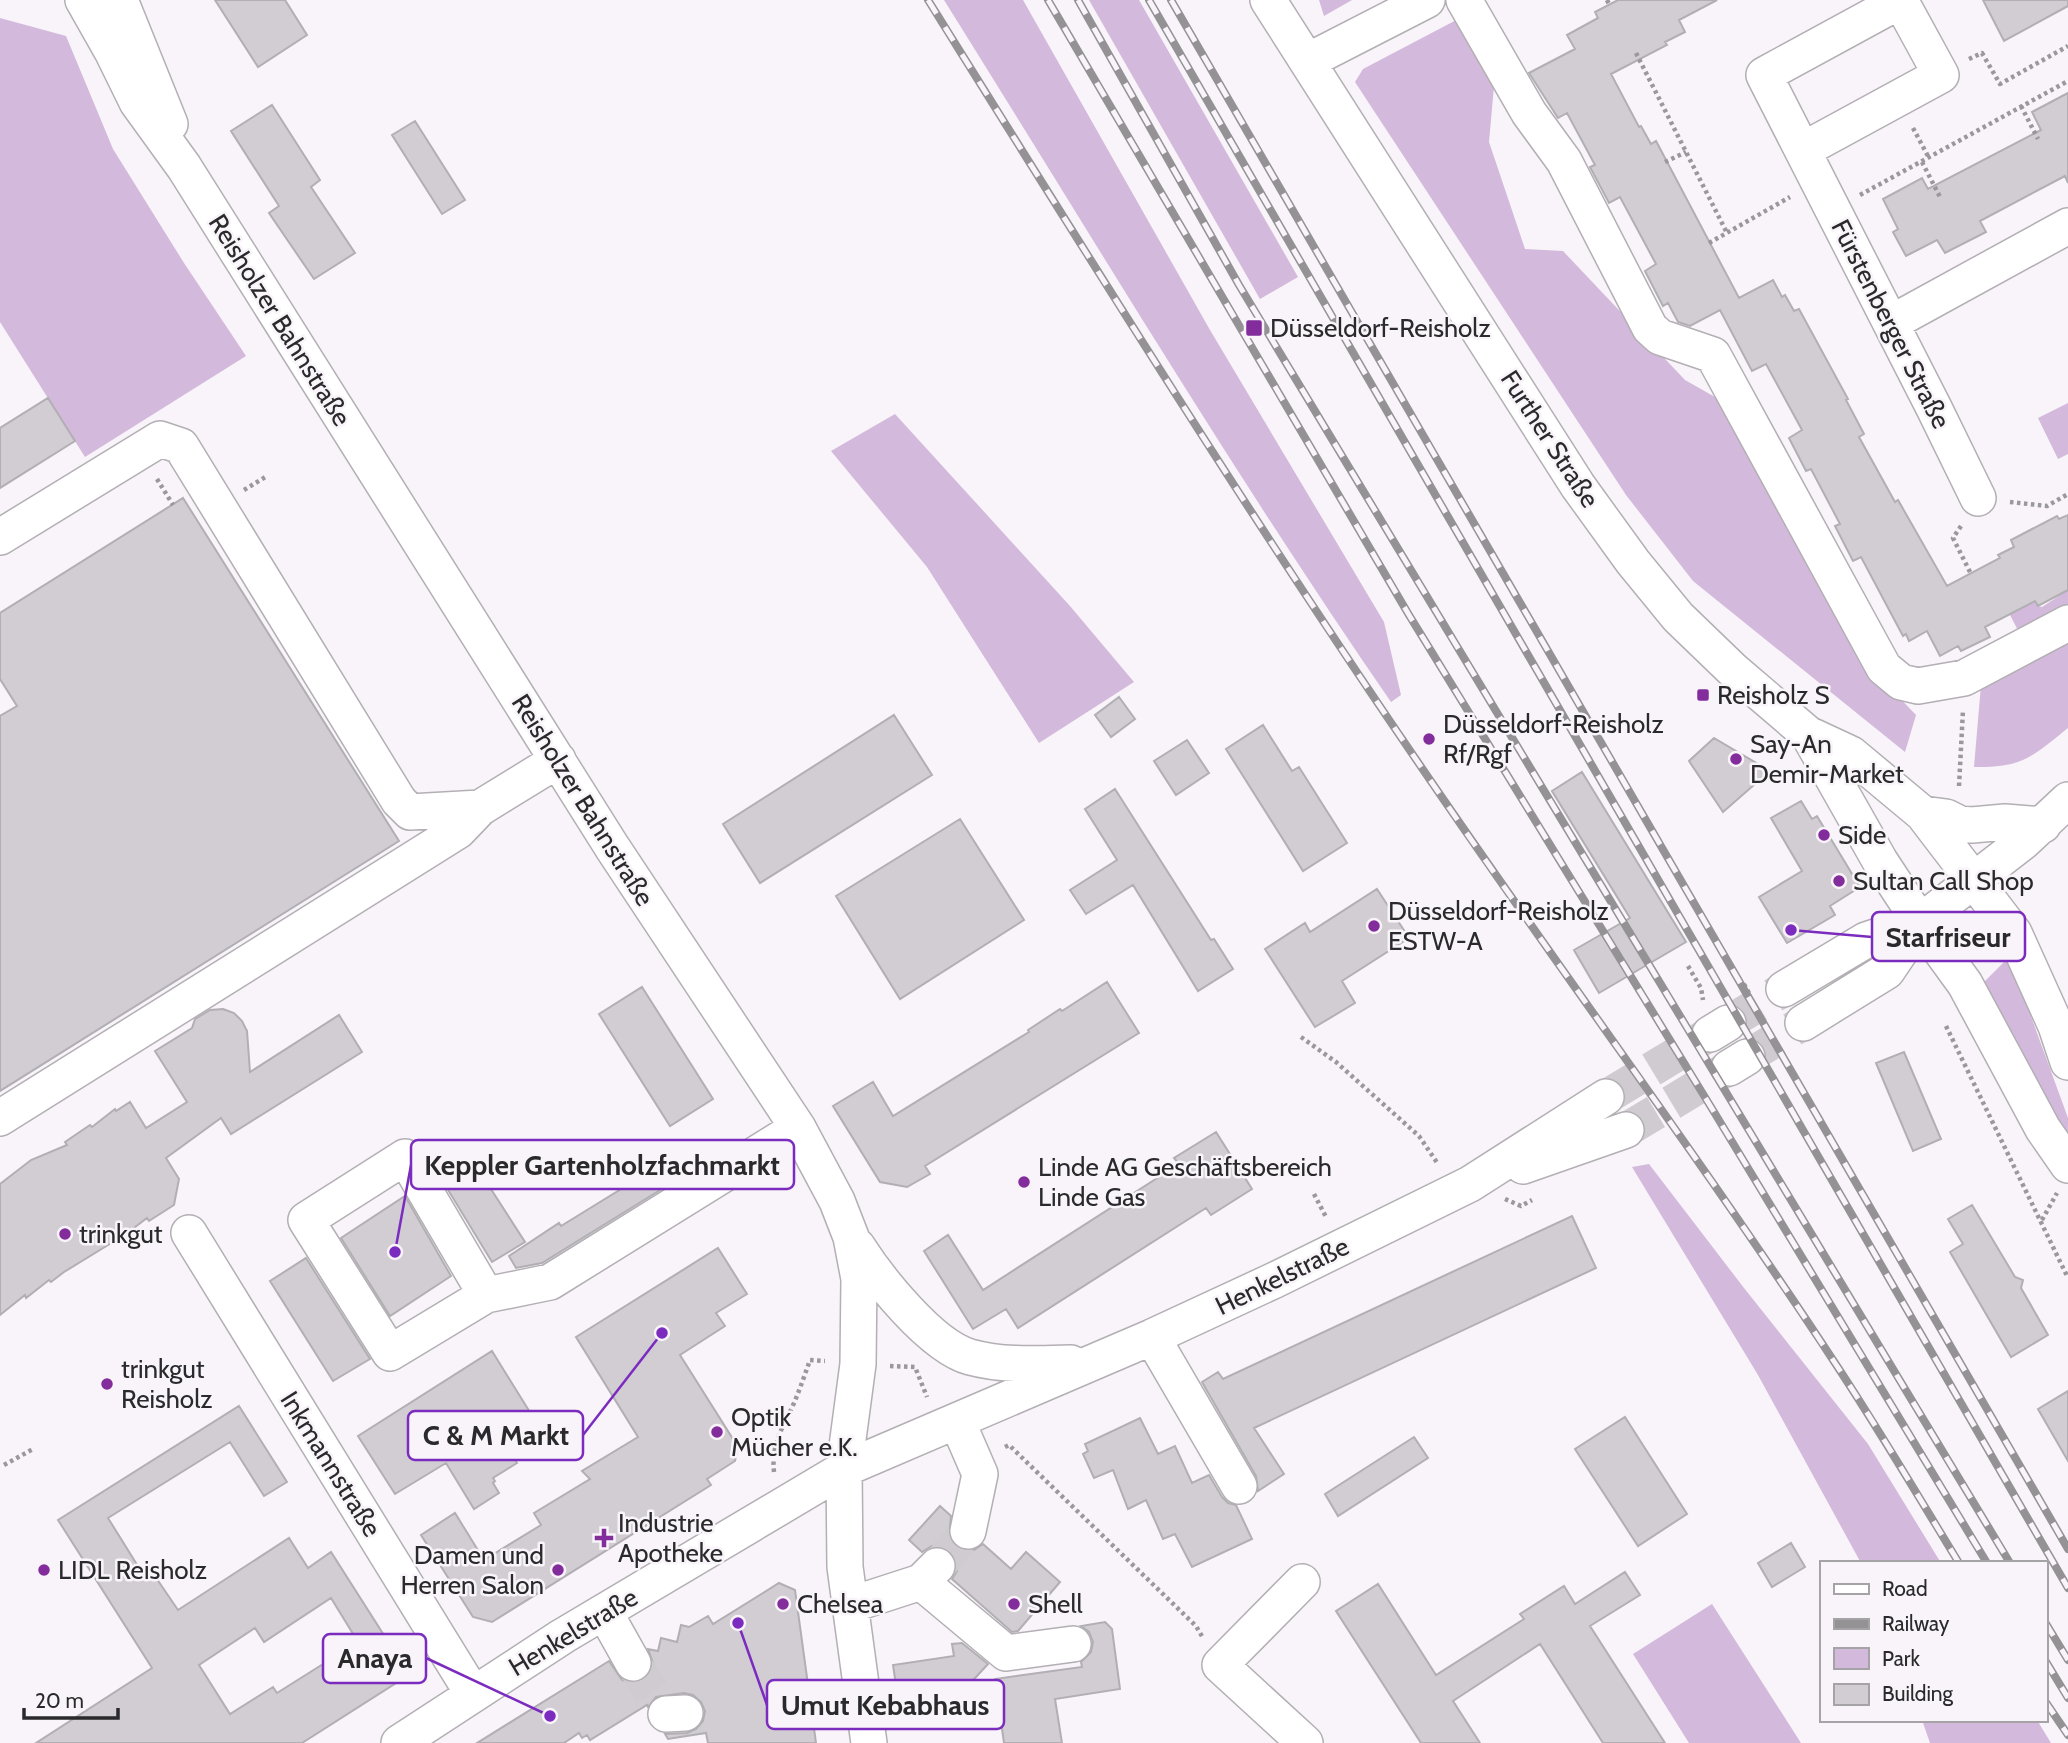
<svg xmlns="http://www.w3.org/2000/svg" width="2068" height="1743" font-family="Cabin,sans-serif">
<rect width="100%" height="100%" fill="#f8f4f9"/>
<path fill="#d3b9db" d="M944 0H1023L1210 330 1384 622 1401 695 1391 702C1233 473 1091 235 944 0Z
M1089 0H1139L1298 277 1260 299Z
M1319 0H1352L1324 16Z
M1462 17 1495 75 1489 142 1525 249 1563 251 1685 380 1722 401 1891 689 1916 715 1905 752 1693 581 1626 495 1355 82 1363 69Z
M0 18 66 36 113 149 184 263 246 356 85 457 0 322Z
M2068 403V454L2058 459 2038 418Z
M895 414 1070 606 1134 682 1039 743 927 567 831 451Z
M2068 590V626L2025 644 2009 613 2033 598 2038 606 2042 607Z
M2068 640V728C2032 757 2022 768 1974 767L1981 685Z
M2006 960 2017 978 2068 1118V1148L1980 986Z
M1649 1164 1744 1288 1868 1444 1941 1563H1861L1758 1375 1632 1167Z
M1712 1604 1801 1743H1689L1633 1654Z
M1922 1720H2037L2051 1743H1930Z"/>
<path fill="#d1cdd2" stroke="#b2afb4" stroke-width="2" fill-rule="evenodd" d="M215 0H285L307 35 258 67Z
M1618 0H1717L1679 20 1685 32 1665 42 1667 45 1611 74 1639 127 1641 126 1651 144 1656 141 1739 298 1773 280 1782 297 1785 295 1794 311 1799 309 1848 399 1846 400 1864 434 1859 437 1895 502 1898 500 1947 586 2000 558 1998 555 2014 547 2011 540 2057 516 2059 519 2068 515V590L2038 606 2035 601 1985 627 1990 637 1961 651 1958 646 1940 656 1927 631 1909 641 1906 634 1903 636 1861 557 1853 561 1835 526 1840 524 1811 469 1806 471 1789 438 1802 430 1766 364 1752 371 1720 310 1690 326 1678 322 1668 303 1663 306 1645 271 1656 264 1620 197 1609 203 1590 167 1595 165 1567 113 1558 118 1529 73 1575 49 1567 35 1598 18 1595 12Z
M1983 0H2068V6L2004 41Z
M2068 93V183L2065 176 1980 221 1986 232 1945 253 1937 240 1906 256 1893 232 1898 229 1883 199 1922 178 1928 189 2041 130 2032 112Z
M272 105 320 180 311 187 355 253 314 279 269 213 279 206 231 131Z
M415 121 465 200 442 214 392 135Z
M48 398 75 441 0 488V428Z
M183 498 399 841 0 1091V716L17 706 0 679V613Z
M1119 697 1135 719 1111 737 1095 715Z
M894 715 932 775 760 883 723 824Z
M1263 725 1292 771 1299 767 1347 843 1303 871 1226 749Z
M1714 738 1770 771 1723 812 1689 761Z
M1187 740 1209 773 1176 795 1154 761Z
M1582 772 1686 942 1599 993 1574 950 1630 918 1552 791Z
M1115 789 1211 940 1214 939 1233 969 1198 991 1133 885 1086 914 1070 890 1117 860 1085 809Z
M1801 801 1812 819 1817 816 1860 887 1830 906 1835 915 1787 943 1759 897 1802 871 1771 818Z
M960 819 1024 920 900 999 836 896Z
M1377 889 1409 938 1342 981 1355 1003 1315 1027 1265 949 1305 923 1310 932Z
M1107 982 1139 1033 925 1166 930 1174 907 1187 880 1182 833 1106 873 1082 893 1116 1029 1032 1028 1030 1060 1009 1062 1011Z
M642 987 713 1099 670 1126 599 1014Z
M223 1009 234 1013 242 1021 247 1031 250 1072 339 1015 362 1052 231 1134 221 1118 166 1158 179 1179 174 1205 149 1221 147 1218 126 1234 64 1272 51 1282 49 1280 26 1298 25 1295 0 1315V1184L31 1160 67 1145 65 1142 90 1125 92 1127 115 1109 116 1111 130 1102 146 1128 187 1102 155 1051 192 1028 195 1019 210 1010Z
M1904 1052 1941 1139 1913 1151 1876 1063Z
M1216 1132 1252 1189 1211 1215 1206 1208 1018 1328 1006 1309 973 1329 924 1251 948 1235 983 1290 1179 1164 1174 1158Z
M688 1148 699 1166 542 1263 516 1268 509 1256 559 1223 561 1226Z
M469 1155 525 1242 492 1262 439 1175Z
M405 1196 451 1276 390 1316 341 1238Z
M1972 1205 2015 1277 2023 1280 2021 1288 2048 1335 2011 1357 1950 1252 1963 1244 1948 1219Z
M1572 1216 1596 1268 1254 1428 1284 1474 1258 1491 1256 1476 1202 1382 1218 1372 1223 1379Z
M718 1248 747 1294 716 1313 725 1326 680 1355 738 1447 735 1461 707 1479 711 1485 492 1622 473 1617 421 1535 455 1513 484 1560 541 1525 534 1513 590 1479 582 1471 638 1437 576 1337Z
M306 1258 370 1359 333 1381 270 1281Z
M492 1351 536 1422 504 1443 517 1463 493 1478 495 1481 493 1483 499 1493 474 1509 446 1463 395 1494 358 1436Z
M2068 1391V1461L2038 1409Z
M239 1406 287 1482 264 1496 230 1442 108 1518 141 1571 148 1566 178 1610 289 1538 308 1568 331 1552 401 1662 396 1683 302 1743H36L152 1668 58 1520ZM331 1598 358 1642 277 1693 273 1687 230 1714 199 1665 255 1628 264 1642Z
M1625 1417 1687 1514 1638 1546 1575 1449Z
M1140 1418 1158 1454 1175 1446 1192 1483 1209 1475 1222 1497 1228 1503 1236 1505 1252 1539 1192 1567 1175 1534 1163 1539 1146 1500 1128 1509 1113 1470 1094 1478 1083 1454 1088 1451 1085 1444Z
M1414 1437 1428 1458 1338 1516 1325 1494Z
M940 1506 951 1516 949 1537 955 1546 963 1550H974L983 1544 1011 1569 1026 1552 1060 1582 1018 1631 1012 1632 952 1579 957 1571V1561L951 1551 943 1547 932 1546 922 1552 909 1540Z
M1791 1543 1805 1567 1772 1587 1758 1563Z
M1625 1572 1640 1595 1590 1626 1665 1743H1603L1540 1644 1453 1701 1480 1743H1421L1336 1611 1378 1584 1436 1675 1524 1619 1520 1614 1564 1586 1575 1604Z
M779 1583 795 1590 816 1743H708L706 1733 668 1739 665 1734 687 1733 696 1729 703 1721 705 1711 701 1702 693 1695 684 1693 656 1697 648 1707 647 1705 590 1740 587 1735 582 1738 579 1733 564 1743H477L609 1661 622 1680 632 1683 634 1687 635 1683 643 1680 651 1673 653 1663 648 1649 658 1651 661 1638 677 1642 681 1625 689 1627 708 1616 713 1624Z
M1105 1622 1112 1629 1120 1689 1055 1699 1062 1743H1004L995 1679 1082 1667 1081 1662 1091 1652 1093 1642 1089 1632 1081 1626Z
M962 1643 988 1664 964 1690 898 1699 893 1665 954 1656 952 1644Z"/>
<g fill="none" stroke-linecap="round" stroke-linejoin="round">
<path stroke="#cfcbd0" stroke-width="35" stroke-dasharray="35 18" stroke-linecap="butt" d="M1728 1023 1784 989
M1747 1057 1803 1023
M1606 1097 1710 1034
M1626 1130 1729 1068
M938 1566 968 1531
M633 1663 666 1714"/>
<defs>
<path id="minor" d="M83 0 113 53 137 102 184 167 612 847 798 1128 837 1201 851 1237 859 1279 858 1364 844 1469 845 1567 869 1743
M120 0 170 124
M1268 0 1578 486 1633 562 1678 617 1733 670 1808 734 1851 754 1923 814 2014 933 2056 1026 2068 1062
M1464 0 1529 113 1564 161 1650 328 1660 337 1713 355 1884 668 1901 682 1918 686 1964 678 2068 623
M1900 1 1764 75 1934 408 1978 498
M1308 61 1427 0
M1803 150 1941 75 1900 0
M1891 323 2068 226
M0 537 160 439 181 446 399 801 410 812 480 808
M1808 734 1880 861 1920 922 1965 984 2043 1129 2068 1165
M1923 814 1946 817 1960 824 1972 825 2005 822 2043 825
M1784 989 1866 940 1920 922
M1803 1023 1887 971 1920 922 2023 842 2068 800
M1710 1034 1728 1023
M1729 1068 1747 1057
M0 1118 458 831 480 808 558 760
M1523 1166 1626 1130
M189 1233 473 1694
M857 1246C878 1279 931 1346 970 1357 1003 1366 1036 1364 1071 1363
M486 1295 405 1157 306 1220 390 1353 486 1295 550 1282 798 1128
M1152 1337 1239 1486
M957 1421 980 1474 968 1531
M921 1582 1006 1653 1073 1644
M1302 1582 1220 1665 1305 1743
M850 1605 921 1582 937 1566
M605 1613 633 1663
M666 1714 685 1713
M399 1743 563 1636 844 1469 1152 1337 1275 1280 1470 1184 1606 1097"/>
</defs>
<use href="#minor" stroke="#b3afb4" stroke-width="38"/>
<path stroke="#9a989b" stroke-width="4.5" stroke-dasharray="3.5 3.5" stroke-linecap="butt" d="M1607 0 1609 4
M1636 53 1727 233
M1969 59 1982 53 2000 84 2068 46
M2021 106 2038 139
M1913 128 1929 158
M1665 162 1686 152
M1922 162 1940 197
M1860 195 2068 81
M1709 243 1790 197
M157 479 173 505
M244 490 267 476
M2010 502 2047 506 2068 494
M1961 526 1953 538 1971 574
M1959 786 1963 710
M1688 966 1701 988 1703 1000
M1744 984 1749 993
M1946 1026 2068 1278
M1301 1037 1336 1062 1419 1136 1438 1164
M1314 1194 1326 1217
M1505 1199 1521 1206 1532 1200
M2042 1220 2057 1193
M890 1366 915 1367 927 1397
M1005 1447 1009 1445 1196 1626 1203 1638
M4 1465 33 1449
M774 1472C771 1443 783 1428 794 1403 800 1389 805 1374 810 1360L825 1361"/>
<use href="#minor" stroke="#fff" stroke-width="35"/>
<defs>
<path id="rail" d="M928 0C1086 253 1243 506 1411 752 1550 957 1699 1156 1835 1363 1878 1428 1918 1496 1959 1563
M1048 0 1409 615 1711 1107 1987 1563
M1078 0 1239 285 2010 1563
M1149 0 2068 1588
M1171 0 2068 1549
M2045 1622 2068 1660
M2045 1660 2068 1698
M2045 1701 2068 1735"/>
</defs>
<use href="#rail" stroke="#959296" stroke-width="8"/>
<use href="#rail" stroke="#f8f4f9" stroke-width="5" stroke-dasharray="16" stroke-linecap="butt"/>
</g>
<g fill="#822d9b" stroke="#f8f4f9" stroke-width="2.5">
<rect x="1245" y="319" width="18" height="18" rx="3.5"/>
<rect x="1696" y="688" width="14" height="14" rx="3.5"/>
<circle cx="1429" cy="739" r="7"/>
<circle cx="1736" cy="759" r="7"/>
<circle cx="1824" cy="835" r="7"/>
<circle cx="1839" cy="881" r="7"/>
<circle cx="1374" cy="926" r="7"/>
<circle cx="1024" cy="1182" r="7"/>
<circle cx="65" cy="1234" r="7"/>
<circle cx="107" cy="1384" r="7"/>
<circle cx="717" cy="1432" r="7"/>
<path d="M600.5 1527.5h7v7h7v7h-7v7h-7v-7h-7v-7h7z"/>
<circle cx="44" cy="1570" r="7"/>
<circle cx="558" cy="1570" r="7"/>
<circle cx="783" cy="1604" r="7"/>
<circle cx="1014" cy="1604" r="7"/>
</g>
<g text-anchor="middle" stroke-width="5" stroke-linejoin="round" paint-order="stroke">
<g font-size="26" fill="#2a292b" stroke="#f8f4f9">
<text transform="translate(280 320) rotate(58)" y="9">Reisholzer Bahnstraße</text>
<text transform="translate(1891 324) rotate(63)" y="9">Fürstenberger Straße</text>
<text transform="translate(1550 439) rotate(57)" y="9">Further Straße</text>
<text transform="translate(583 800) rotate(58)" y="9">Reisholzer Bahnstraße</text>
<text transform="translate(1282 1276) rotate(-26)" y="9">Henkelstraße</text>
<text transform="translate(331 1464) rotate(58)" y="9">Inkmannstraße</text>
<text transform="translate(573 1632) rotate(-31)" y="9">Henkelstraße</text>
</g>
<g font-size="26" fill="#2a292b" stroke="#f8f4f9" text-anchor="start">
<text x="1270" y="337">Düsseldorf-Reisholz</text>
<text x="1717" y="704">Reisholz S</text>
<text x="1443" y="733">Düsseldorf-Reisholz<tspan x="1443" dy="30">Rf/Rgf</tspan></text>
<text x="1750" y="753">Say-An<tspan x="1750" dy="30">Demir-Market</tspan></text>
<text x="1838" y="844">Side</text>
<text x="1853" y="890">Sultan Call Shop</text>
<text x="1388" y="920">Düsseldorf-Reisholz<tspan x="1388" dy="30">ESTW-A</tspan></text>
<text x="1038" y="1176">Linde AG Geschäftsbereich<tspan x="1038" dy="30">Linde Gas</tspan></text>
<text x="79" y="1243">trinkgut</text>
<text x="121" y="1378">trinkgut<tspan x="121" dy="30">Reisholz</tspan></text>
<text x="731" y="1426">Optik<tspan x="731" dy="30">Mücher e.K.</tspan></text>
<text x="618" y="1532">Industrie<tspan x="618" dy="30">Apotheke</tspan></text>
<text x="544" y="1564" text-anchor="end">Damen und<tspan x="544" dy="30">Herren Salon</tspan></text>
<text x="58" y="1579">LIDL Reisholz</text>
<text x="797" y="1613">Chelsea</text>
<text x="1028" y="1613">Shell</text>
</g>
</g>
<path fill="none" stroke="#7b2cbf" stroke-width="2.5" d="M1791 930L1872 937M395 1252L411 1165M662 1333L583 1435M550 1716L426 1658M738 1623L767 1705"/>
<g fill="#7b2cbf" stroke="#f8f4f9" stroke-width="2.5">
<circle cx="1791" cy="930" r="7"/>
<circle cx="395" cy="1252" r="7"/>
<circle cx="662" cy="1333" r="7"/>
<circle cx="550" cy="1716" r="7"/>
<circle cx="738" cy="1623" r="7"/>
</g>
<g fill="#f8f4f9" stroke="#7b2cbf" stroke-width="2.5">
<rect x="1872" y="912" width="153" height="49" rx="7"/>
<rect x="411" y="1140" width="383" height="49" rx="7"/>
<rect x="408" y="1411" width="175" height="49" rx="7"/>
<rect x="323" y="1634" width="103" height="49" rx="7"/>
<rect x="767" y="1680" width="237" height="49" rx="7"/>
</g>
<g font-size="28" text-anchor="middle" font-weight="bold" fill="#2a292b">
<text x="1948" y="947">Starfriseur</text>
<text x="602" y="1175">Keppler Gartenholzfachmarkt</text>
<text x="496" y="1445">C &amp; M Markt</text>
<text x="375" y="1668">Anaya</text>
<text x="885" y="1715">Umut Kebabhaus</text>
</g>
<rect x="1820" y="1561" width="228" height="161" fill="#f8f4f9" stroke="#a6a3a7" stroke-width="2"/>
<rect x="1834" y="1584" width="35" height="10" fill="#ffffff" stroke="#a6a3a7" stroke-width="2"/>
<text x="1882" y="1596" font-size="21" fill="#2a292b">Road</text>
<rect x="1834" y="1619" width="35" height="10" fill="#959296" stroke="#a6a3a7" stroke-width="2"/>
<text x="1882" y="1631" font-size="21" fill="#2a292b">Railway</text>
<rect x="1834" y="1648" width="35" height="21" fill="#d3b9db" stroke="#a6a3a7" stroke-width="2"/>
<text x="1882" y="1666" font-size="21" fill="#2a292b">Park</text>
<rect x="1834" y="1684" width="35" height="21" fill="#d1cdd2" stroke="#a6a3a7" stroke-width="2"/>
<text x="1882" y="1701" font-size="21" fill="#2a292b">Building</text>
<path d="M24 1708v10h94v-10" fill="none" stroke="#2a292b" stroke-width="3.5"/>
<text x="35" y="1708" font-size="21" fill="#2a292b" stroke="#f8f4f9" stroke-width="5" paint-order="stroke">20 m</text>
</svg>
